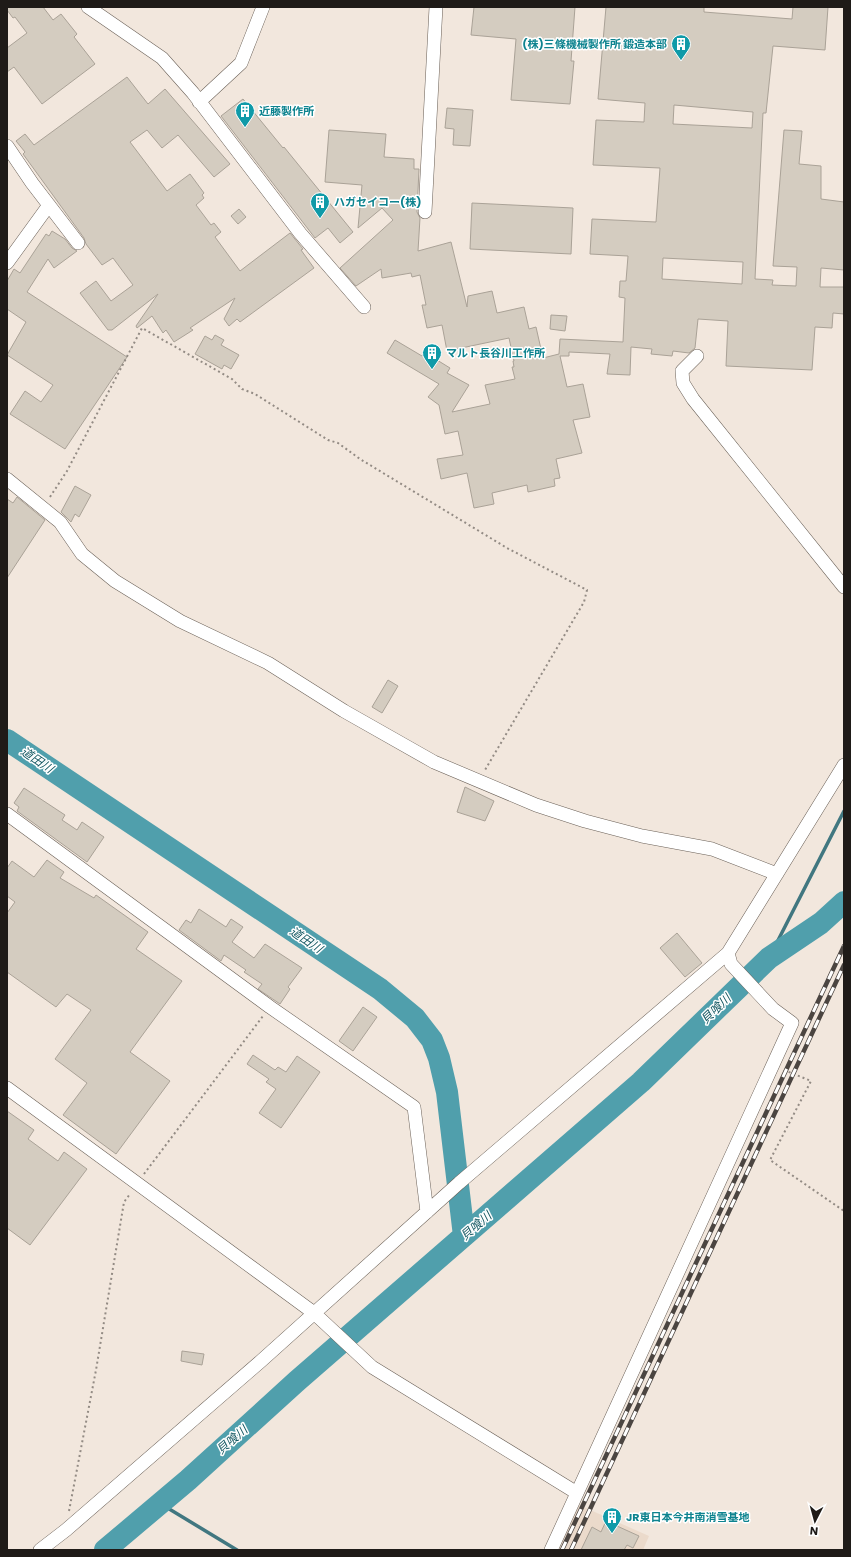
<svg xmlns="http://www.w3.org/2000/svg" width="851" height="1557" font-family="Poppins,'Noto Sans JP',sans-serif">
<rect width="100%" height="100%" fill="#f2e7dd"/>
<path fill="#ebdacb" d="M579 1505 649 1536 643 1550H558Z"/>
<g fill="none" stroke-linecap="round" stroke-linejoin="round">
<path stroke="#417780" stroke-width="3.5" d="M769 958 844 811
M161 1504 237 1550"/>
<path stroke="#509fac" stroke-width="22" d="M7 740 380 989 415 1018 432 1040 439 1058 447 1092 464 1236
M105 1550 188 1480 297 1381 641 1082 769 958 821 923 844 902"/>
</g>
<path fill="#d4ccc0" stroke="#aaa297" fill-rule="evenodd" d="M7 7H43L53 20 61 14 77 34 74 37 95 64 42 104 14 67 7 72V48L27 33 15 17 13 18 7 10Z
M474 7H575L571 61H574L570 104 511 100 516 39 471 35Z
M606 7H704V12L792 19 793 7H828L825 50 773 46 766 113H763L755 279 773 280 772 285 796 286 797 267 773 266 784 130 802 131 799 164 821 166V199L844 202V270L821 268 820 287H844V314L833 313 832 328 815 327 812 370 726 366 728 321 698 319 695 348 689 353 673 351 672 356 651 354 652 349 631 347 630 375 607 374 610 354 569 352V356H560L567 387 583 384 590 417 573 420 582 453 556 459 560 478 554 479 555 486 528 492 527 485 492 493 494 504 474 508 467 473 441 479 437 459 463 455 458 431 445 434 439 405 428 397 439 384 387 353 395 340 422 356 424 352 450 368 447 373 469 385 452 412 490 404 485 385 515 379 512 367H514L513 361H514L509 338 447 351 442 325 427 328 422 305H426L420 275 412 277 411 273 382 278 381 269 356 286 340 268 393 220 382 208 358 228 362 185 325 182 329 130 386 134 384 157 414 159V169H419L417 212 420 218 418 251 451 242 467 307 468 296 492 291 497 313 524 307 529 329 536 327 543 358 559 354 560 339 623 342 625 298 619 297 620 281H626L628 256 590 254 592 219 656 222 660 168 593 165 596 120 644 122 645 103 598 99ZM674 105 753 112 752 128 673 124ZM663 258 743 262 742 284 662 279Z
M127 77 148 104 165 89 230 164 214 177 178 135 162 148 147 130 130 142 167 191 190 174 204 193 202 195 204 198 196 205 211 225 214 223 221 232 215 237 240 271 290 233 303 249 301 250 314 268 240 322 237 319 229 326 224 319 235 298 190 328 193 330 174 342 166 330 163 333 152 316 137 328 136 326 158 294 112 330H108L80 293 96 281 111 301 133 285 113 258 102 265 86 244 84 238 23 154 25 152 16 141 25 134 34 145Z
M243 99 283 148 284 147 297 163 353 232 340 243 328 228 315 238 221 116Z
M447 108 473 110 470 146 453 145 454 129 445 128Z
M472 203 573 208 571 254 470 249Z
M239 209 246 217 238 224 231 216Z
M52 231 65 239 72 248 77 251 54 268 48 259 27 292 127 357 65 449 10 414 25 391 41 402 53 385 7 355 26 322 7 309V281L14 269 20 273 46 234 49 236Z
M551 315 567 316 565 331 550 329Z
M215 335 224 340 221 345 239 355 231 369 224 365 222 369 195 354 205 336 212 340Z
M75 486 91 495 79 517 75 514 71 522 61 512Z
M17 497 45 520 7 578V499L13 503Z
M388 680 398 686 382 713 372 707Z
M465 787 494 801 485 821 457 812Z
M24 788 65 815 62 820 77 830 82 822 104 837 87 862 17 811 19 807 14 803Z
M47 860 64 872 60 878 94 898 96 895 148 932 136 949 182 981 130 1052 170 1081 116 1154 63 1115 87 1083 55 1059 91 1010 67 994 56 1007 7 972V913L15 902 7 896V868L12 861 34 877Z
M199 909 226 927 231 919 243 927 232 942 254 958 265 944 302 968 288 987 290 989 280 1004 258 989 262 984 244 972 246 970 224 955 221 961 179 930 186 920 191 923Z
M677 933 702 963 685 977 660 948Z
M363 1007 377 1017 353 1051 339 1041Z
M253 1055 275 1070 278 1067 286 1072 297 1056 320 1072 281 1128 259 1113 276 1089 266 1082 269 1079 247 1064Z
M7 1111 34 1130 28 1139 58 1161 64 1152 87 1169 30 1245 7 1228Z
M182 1351 204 1354 202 1365 181 1361Z
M606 1521 639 1536 633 1548 627 1545 624 1550H581L592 1527 601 1532Z"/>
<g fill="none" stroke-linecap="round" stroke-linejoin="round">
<defs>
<path id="minor" d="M88 7 162 58 193 93 300 233 364 307
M199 102 241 63 263 7
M7 146 32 183 78 243
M425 212 436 7
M7 263 49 205
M697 356 682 371 683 383 693 399 844 587
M7 479 60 522 82 554 115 581 180 621 268 663 344 711 434 762 536 805 585 821 642 836 712 849 777 874
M7 814 270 1007 414 1107 427 1212
M7 1088 314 1313 372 1367 577 1493
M40 1550 66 1530 261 1361 459 1183 728 953 844 765
M551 1550 792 1023 773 1009 731 964 728 953"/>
</defs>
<use href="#minor" stroke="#6b6158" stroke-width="14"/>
<path stroke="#938b84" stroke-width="2" stroke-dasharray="2 3" stroke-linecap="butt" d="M50 497 67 471 142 328 232 379 242 389 255 394 328 440 338 443 360 459 507 548 587 590 584 602 485 770
M784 1070 811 1081 770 1160 844 1211
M144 1174 263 1016
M69 1511 96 1370 124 1202 130 1194
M844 1550V1549"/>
<use href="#minor" stroke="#fff" stroke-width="13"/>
<defs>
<path id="rail" d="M562 1550 844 946
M571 1550 844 965"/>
</defs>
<use href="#rail" stroke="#4b4541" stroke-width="4.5"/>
<use href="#rail" stroke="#fff" stroke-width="3" stroke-dasharray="9" stroke-linecap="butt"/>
</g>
<defs>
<symbol id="building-pin" viewBox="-11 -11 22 30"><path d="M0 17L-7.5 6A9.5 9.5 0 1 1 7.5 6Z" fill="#0f9aa8" stroke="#fff"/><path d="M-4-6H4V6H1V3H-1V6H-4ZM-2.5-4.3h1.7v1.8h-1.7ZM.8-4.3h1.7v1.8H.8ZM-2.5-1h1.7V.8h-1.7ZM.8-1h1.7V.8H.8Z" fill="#fff"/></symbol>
</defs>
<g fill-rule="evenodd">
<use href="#building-pin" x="670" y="33" width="22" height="30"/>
<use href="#building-pin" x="234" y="100" width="22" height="30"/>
<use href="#building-pin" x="309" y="191" width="22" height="30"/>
<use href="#building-pin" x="421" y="342" width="22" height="30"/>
<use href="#building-pin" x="601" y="1506" width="22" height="30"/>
</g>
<g text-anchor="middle" stroke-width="3" stroke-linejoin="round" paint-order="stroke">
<g font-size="11" font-weight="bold" fill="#0d838f" stroke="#fff" text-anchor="start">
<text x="667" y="48" text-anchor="end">(株)三條機械製作所 鍛造本部</text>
<text x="259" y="115">近藤製作所</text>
<text x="334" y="206">ハガセイコー(株)</text>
<text x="446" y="357">マルト長谷川工作所</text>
<text x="626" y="1521">JR東日本今井南消雪基地</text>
</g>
<g font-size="12" font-style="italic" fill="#155862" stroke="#fff">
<text transform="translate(37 760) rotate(34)" y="4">道田川</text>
<text transform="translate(306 940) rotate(34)" y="4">道田川</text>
<text transform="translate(716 1009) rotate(-44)" y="4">貝喰川</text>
<text transform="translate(476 1226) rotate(-41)" y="4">貝喰川</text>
<text transform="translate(232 1440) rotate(-41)" y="4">貝喰川</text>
</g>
</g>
<rect width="851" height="1557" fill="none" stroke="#1f1b18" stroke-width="16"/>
<g transform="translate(815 1521) rotate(186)" stroke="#ffffff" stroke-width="3" paint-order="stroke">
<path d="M0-3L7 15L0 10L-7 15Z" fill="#1f1b18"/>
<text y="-6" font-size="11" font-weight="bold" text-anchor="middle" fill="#1f1b18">N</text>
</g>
</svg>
